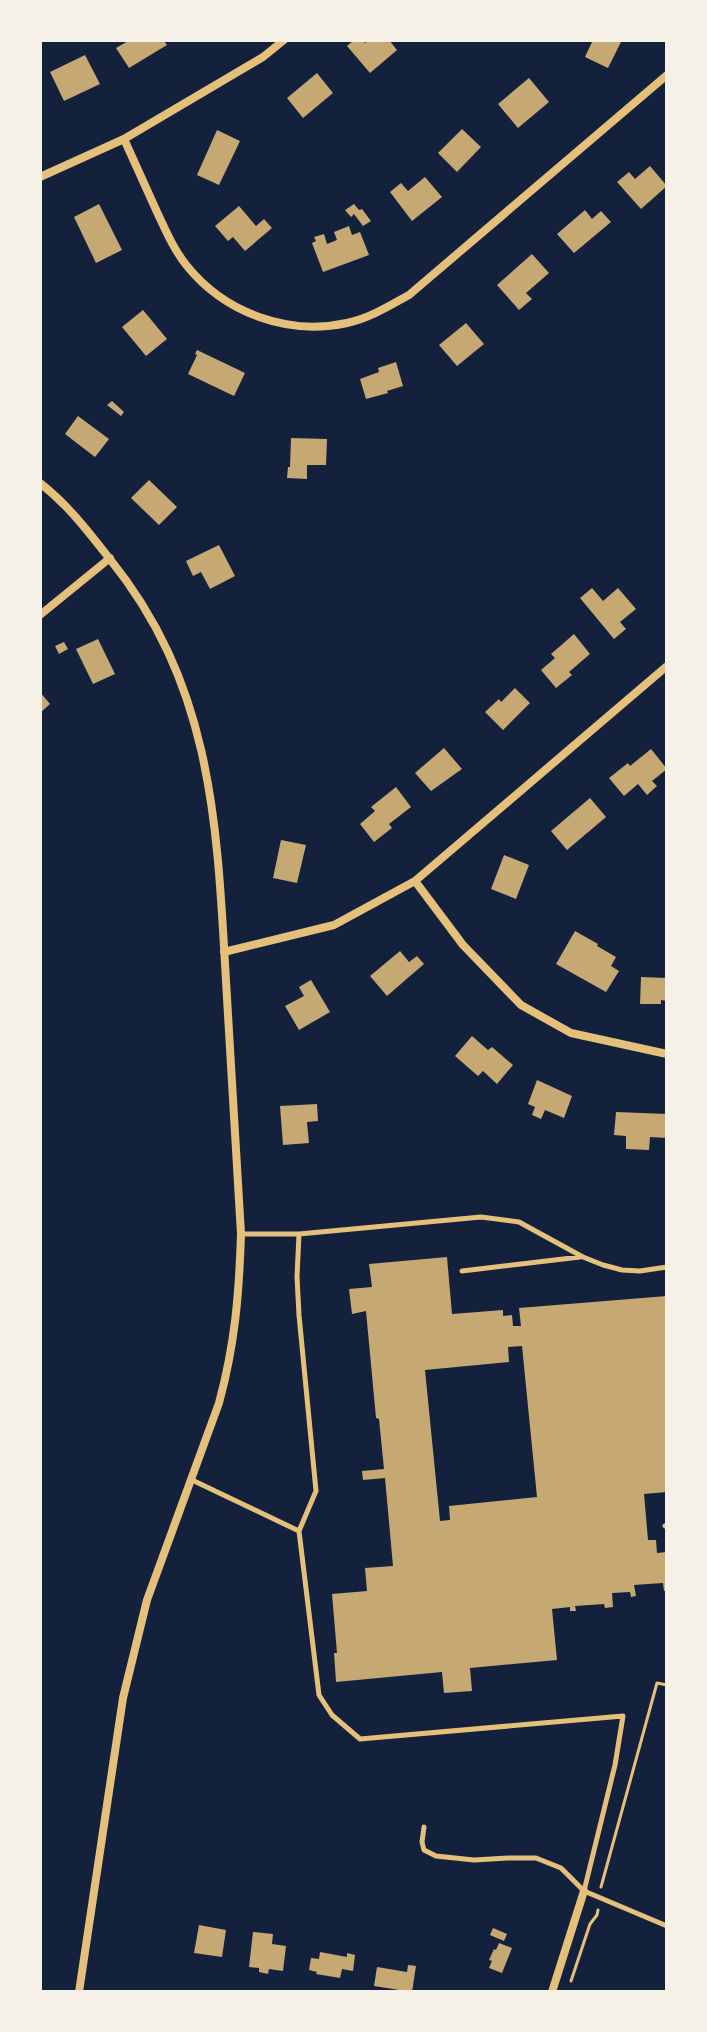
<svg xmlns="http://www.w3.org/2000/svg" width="707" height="2032" font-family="'Noto Sans',sans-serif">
<rect width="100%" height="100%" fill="#14213d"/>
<path fill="#c6a872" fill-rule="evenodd" d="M130 40H163L167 45 129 68 116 48Z
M354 40H362L365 43 368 40H389L397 50 370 73 347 46Z
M593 40H622L608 68 585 57Z
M85 55 100 84 64 101 50 72Z
M317 73 333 93 303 118 287 98Z
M529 78 549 102 518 128 498 104Z
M462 129 481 147 457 172 438 153Z
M217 130 240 141 219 185 197 175Z
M650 166 667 186 641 209 617 182 629 172 635 179Z
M425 177 442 197 412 221 390 192 401 183 408 191Z
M99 204 122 250 96 263 74 217Z
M354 204 359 210 362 209 371 221 363 226 354 214 351 217 345 210Z
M239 206 256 226 264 219 272 228 245 251 233 237 228 241 215 226Z
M585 210 592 219 601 211 611 222 574 253 557 234Z
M349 226 352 235 360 232 369 255 323 272 312 243 316 241 314 237 324 234 327 244 337 240 334 232Z
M532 254 549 273 526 293 532 299 519 310 497 285Z
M143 310 167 339 146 356 122 327Z
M466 323 484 344 457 366 439 345Z
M197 350 245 373 234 396 188 374 197 355 195 354Z
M396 362 403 386 387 391 388 393 366 399 360 379 379 372 378 368Z
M112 401 124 412 121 416 107 405Z
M78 416 109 439 95 457 65 434Z
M291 438 327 439 326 465H307V479L287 478 288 467H290Z
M149 480 177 507 159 525 131 498Z
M219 545 235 576 210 589 201 572 193 576 186 561Z
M592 588 603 601 618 588 636 609 620 622 626 629 614 639 580 598Z
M574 634 590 654 569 672 572 675 556 688 541 670 555 658 551 654Z
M98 639 115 674 93 684 76 649Z
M64 642 68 649 59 654 55 646Z
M515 688 530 703 503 730 485 712 499 699 501 702Z
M40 692 50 704 40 713Z
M444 748 462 769 431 791 415 773Z
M651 749 667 769 652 781 657 786 647 795 638 784 624 796 609 778 628 763 630 766Z
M396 787 411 807 389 824 392 828 374 842 360 824 375 811 371 807Z
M590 798 606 817 567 850 551 831Z
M281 840 306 845 297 883 273 878Z
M504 855 529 865 516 899 491 889Z
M575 931 598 944 597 946 616 957 611 966 619 971 606 992 556 964Z
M400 951 409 962 417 956 424 964 387 996 370 976Z
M641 977 667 978V1001L661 1000V1004H640Z
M311 980 330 1012 299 1030 285 1006 304 996 299 987Z
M472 1036 488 1050 492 1047 513 1065 497 1084 483 1071 478 1076 455 1056Z
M537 1080 572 1096 564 1118 545 1110 541 1119 532 1115 535 1107 528 1104Z
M317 1104 318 1121 307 1122 309 1143 283 1145 280 1106Z
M616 1112 667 1114V1138L650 1137 649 1150 626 1149V1136L614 1135Z
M447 1257 452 1314 503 1310V1316L512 1315 513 1326H521L519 1308 667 1296V1492L644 1494 648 1540H656L657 1553 667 1552V1591H664L663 1583 634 1585 636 1596 631 1597 630 1592 612 1593 613 1607 605 1608 604 1604 575 1606 576 1611H570V1607L552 1609 557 1660 470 1668 472 1691 444 1693 442 1672 336 1682 334 1653H337L332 1594 367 1591 365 1568 393 1566 385 1478 363 1480 362 1471 384 1469 379 1419 376 1418 366 1311 352 1314 349 1289 372 1287 369 1264ZM522 1346 537 1497 449 1506 450 1520 440 1521 425 1370 509 1362 508 1347Z
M199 1925 226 1930 222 1957 194 1953Z
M493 1928 507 1934 504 1941 490 1935Z
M253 1932 273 1934 272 1944 286 1946 283 1971 269 1969 268 1974 259 1972V1968L249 1967Z
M499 1943 512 1948 502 1973 489 1968 492 1961 489 1960 494 1949 496 1950Z
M320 1952 347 1957V1953L355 1955 353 1971 342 1969 340 1978 316 1974 317 1972 309 1970 311 1958 319 1959Z
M408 1965 416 1966 412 1992 374 1986 377 1967 407 1972Z"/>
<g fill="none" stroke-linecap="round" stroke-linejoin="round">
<path stroke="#e5c07b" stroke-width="3" d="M601 1887 657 1683 667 1685
M571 1981 590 1924 597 1915 598 1910"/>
<path stroke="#e5c07b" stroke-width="5" d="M242 1234H299
M462 1271 580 1257
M192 1480 299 1531 319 1695 332 1715 360 1739 623 1716 615 1765 584 1891
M665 1526 667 1525
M299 1531 316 1491 299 1315 297 1277 299 1234 481 1217 519 1222 583 1257 603 1265 622 1270 640 1271 667 1267
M424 1827 422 1842 424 1850 436 1856 474 1860 508 1858H536L561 1868 584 1891 667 1926"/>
<path stroke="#e5c07b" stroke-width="8" d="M124 139C135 163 146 188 157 212 166 231 174 250 187 266 225 313 288 336 347 323 370 318 389 306 409 295L667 75
M40 177 124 139 263 57 284 40
M40 483C68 505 87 530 109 558 213 686 217 825 226 981 231 1065 236 1150 241 1234 239 1295 235 1344 219 1403L147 1600 123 1698 79 1992
M40 615 110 558
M415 881 463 945 521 1005 571 1033 667 1054
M224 952 334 925 415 881 667 666
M552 1992 584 1891"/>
</g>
<rect width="707" height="2032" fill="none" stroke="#f6f1e7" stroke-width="84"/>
</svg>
